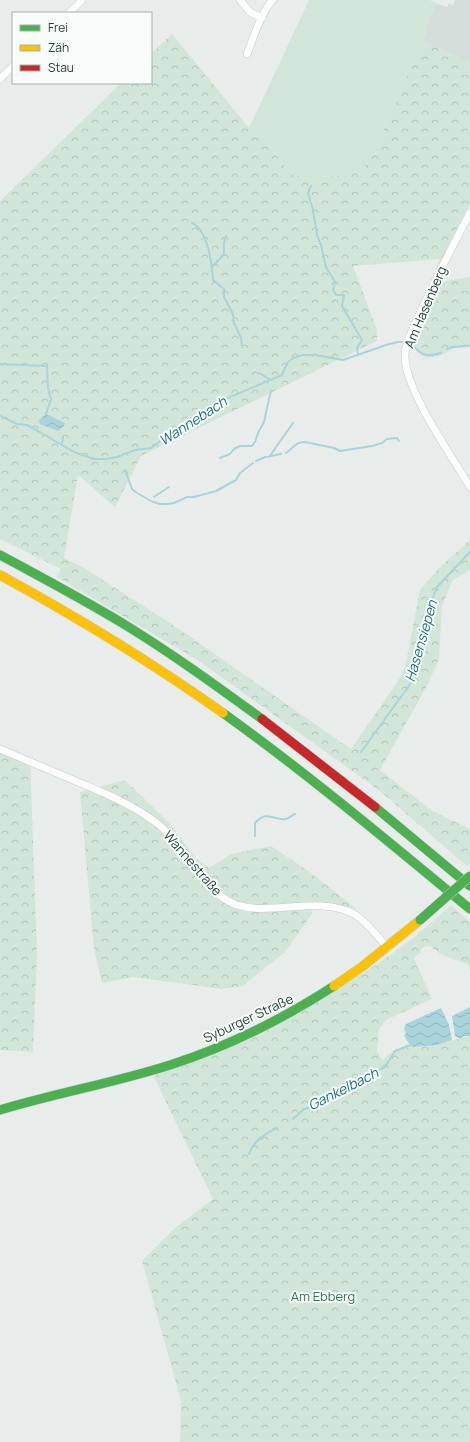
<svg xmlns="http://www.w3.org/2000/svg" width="470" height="1442" font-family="Manrope,sans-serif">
<defs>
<pattern id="forest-crowns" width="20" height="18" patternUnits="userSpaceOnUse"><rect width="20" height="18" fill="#d1e6d8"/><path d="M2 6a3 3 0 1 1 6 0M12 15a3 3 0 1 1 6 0" fill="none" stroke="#b3c6ba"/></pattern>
<pattern id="water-waves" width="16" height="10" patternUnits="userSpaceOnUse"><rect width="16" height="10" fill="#a9d4db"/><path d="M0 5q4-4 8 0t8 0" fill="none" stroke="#91b7bd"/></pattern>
</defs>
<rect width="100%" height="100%" fill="#e8edeb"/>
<path fill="#d6dedb" d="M455 0H470V62L465 61 423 41 428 21 436 3 447 7 449 3 453 5Z"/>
<path fill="url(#forest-crowns)" d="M172 34 249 128 251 124 292 175 325 177 350 174 371 157 423 41 465 61 470 62V203L438 267 439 282 470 277V346L455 348 443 355 426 358 410 347 437 285 436 269 440 259 353 266 377 330V341L141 456 115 507 78 475 64 558 86 569 176 627 351 749 396 684 405 668 420 590 440 567 470 540V570L453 580 442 606 439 659 428 684 380 770 431 810 470 829V864L467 866 380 791 199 661 57 577 61 569 0 539V201L121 83H151V54Z
M0 745 30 757 37 953 33 1052 0 1050Z
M125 780 171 825 195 858 209 868 231 854 271 846 307 870 357 909 340 906 310 904 312 914 285 952 243 986 222 989 133 977 102 983 94 948 80 792Z
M451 905 470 922V970L468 964 442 955 430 946 423 947 420 953 414 958 432 999 386 1020 379 1029 377 1052 383 1060 393 1051 409 1043 413 1047C428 1047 443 1043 458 1039 463 1038 465 1036 470 1036V1442H180L181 1401 142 1261 175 1228 213 1199 152 1073 303 1008 376 965 412 939Z"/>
<path fill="#d1e6d8" d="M309 0H430L436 3 428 21 423 41 371 157C368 160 366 165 364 168 351 180 309 176 292 175L251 124Z"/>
<path fill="url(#water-waves)" d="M46 414 65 423 63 427 58 431 40 424 39 420Z
M470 1007V1036H464L460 1039 455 1036 452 1016Z
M441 1008 449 1025 452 1040 437 1045 413 1047 407 1041 404 1035 406 1034 404 1028 406 1024Z"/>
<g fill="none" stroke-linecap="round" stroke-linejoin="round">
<path stroke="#a9d4db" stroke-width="2" d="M311 186 308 193 313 210 317 235 321 245 326 267 335 282 333 290 336 295H344L342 306 362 340 357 348 358 354
M192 223C208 230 212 264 213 280L224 289V297L233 314 234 323 241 338 242 346
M212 267 224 254V243L226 236
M412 344C421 356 427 357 441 353
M447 349 452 347 470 346
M0 364 47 366 48 388 51 399 46 414
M259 373 271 380
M0 416 17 424 27 425 31 427 74 452 94 459H106L117 457 135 450 151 448 181 425 216 403 282 375 287 363 293 358 303 355H316L343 360 386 345 398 342H404
M62 445 63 437
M286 453 298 443 305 442 334 448 340 451 372 446 382 443 387 439 397 438 399 441
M269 457 293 423
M220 458 230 454 234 449 240 446H252L255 442 258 433 264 422 271 390
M256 461 265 457 281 454
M125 470 132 489 137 493 153 502 160 504H168L174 503 187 497H194L216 491 236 480 240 473 253 463
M154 497 169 487
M361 752 411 683 420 654 428 610 437 587 470 552
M255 836V823C267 809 273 821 286 819 289 818 293 815 295 814
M293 1119 304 1109 316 1106 365 1077 385 1067 395 1051 411 1045
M249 1154C253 1142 266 1133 277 1128"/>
<defs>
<path id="street" d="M240 0 250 12 262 18
M69 13 82 0
M247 54C253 39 262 10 273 0
M0 79 13 66
M470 213C451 249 432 285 416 322 411 333 405 345 405 357 406 392 452 456 470 487
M0 749C26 760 52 771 78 782 106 794 134 805 158 824 184 845 203 890 232 903 244 909 259 909 273 908 299 907 330 901 354 914 367 922 378 937 388 948"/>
<path id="fast" d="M0 555C43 578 86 601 127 626 174 655 218 687 262 719
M223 713C308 774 389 842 470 909
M375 807 470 886
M0 1110C56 1093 114 1083 170 1065 229 1046 283 1019 334 986"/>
<path id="slow" d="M0 575C77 617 151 662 223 713
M334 986 363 966 420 920"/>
<path id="jam" d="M262 719 375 807"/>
</defs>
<use href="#street" stroke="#c5cac8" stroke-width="8"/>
<use href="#fast" stroke="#c3cbc8" stroke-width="10"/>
<use href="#slow" stroke="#c3cbc8" stroke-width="10"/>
<use href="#jam" stroke="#c3cbc8" stroke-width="10"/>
<use href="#street" stroke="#fcfcfc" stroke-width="7"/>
<use href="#fast" stroke="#4caf50" stroke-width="9"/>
<use href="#slow" stroke="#ffc107" stroke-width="9"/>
<use href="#jam" stroke="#c62828" stroke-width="9"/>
<defs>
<path id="fast-bridge" d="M420 920 470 876"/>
</defs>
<use href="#fast-bridge" stroke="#c3cbc8" stroke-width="10" stroke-linecap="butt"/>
<use href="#fast-bridge" stroke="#4caf50" stroke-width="9"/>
</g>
<g text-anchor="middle" stroke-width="4" stroke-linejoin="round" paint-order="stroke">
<g font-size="13" fill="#24423a" stroke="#f7fbf9">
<text transform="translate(425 307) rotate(-67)" y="5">Am Hasenberg</text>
<text transform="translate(193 863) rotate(49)" y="5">Wannestraße</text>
<text transform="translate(248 1018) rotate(-25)" y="5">Syburger Straße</text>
</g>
<g font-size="13" fill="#2d7a4b" stroke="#f7fbf9">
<text x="323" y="1301">Am Ebberg</text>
</g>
<g font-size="14" font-style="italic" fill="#1c6f80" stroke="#f7fbf9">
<text transform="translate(193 421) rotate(-33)" y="5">Wannebach</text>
<text transform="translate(421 641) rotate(-74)" y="5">Hasensiepen</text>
<text transform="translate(343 1089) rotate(-27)" y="5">Gankelbach</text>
</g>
</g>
<rect x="12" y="12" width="140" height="72" fill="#f7fbf9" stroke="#a3b1ad"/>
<rect x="20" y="25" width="20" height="6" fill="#4caf50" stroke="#a3b1ad"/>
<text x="48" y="32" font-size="12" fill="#24423a">Frei</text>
<rect x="20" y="45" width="20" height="6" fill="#ffc107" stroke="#a3b1ad"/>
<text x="48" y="52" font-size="12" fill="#24423a">Zäh</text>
<rect x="20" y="65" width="20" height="6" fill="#c62828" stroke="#a3b1ad"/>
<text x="48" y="72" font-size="12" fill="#24423a">Stau</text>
</svg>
